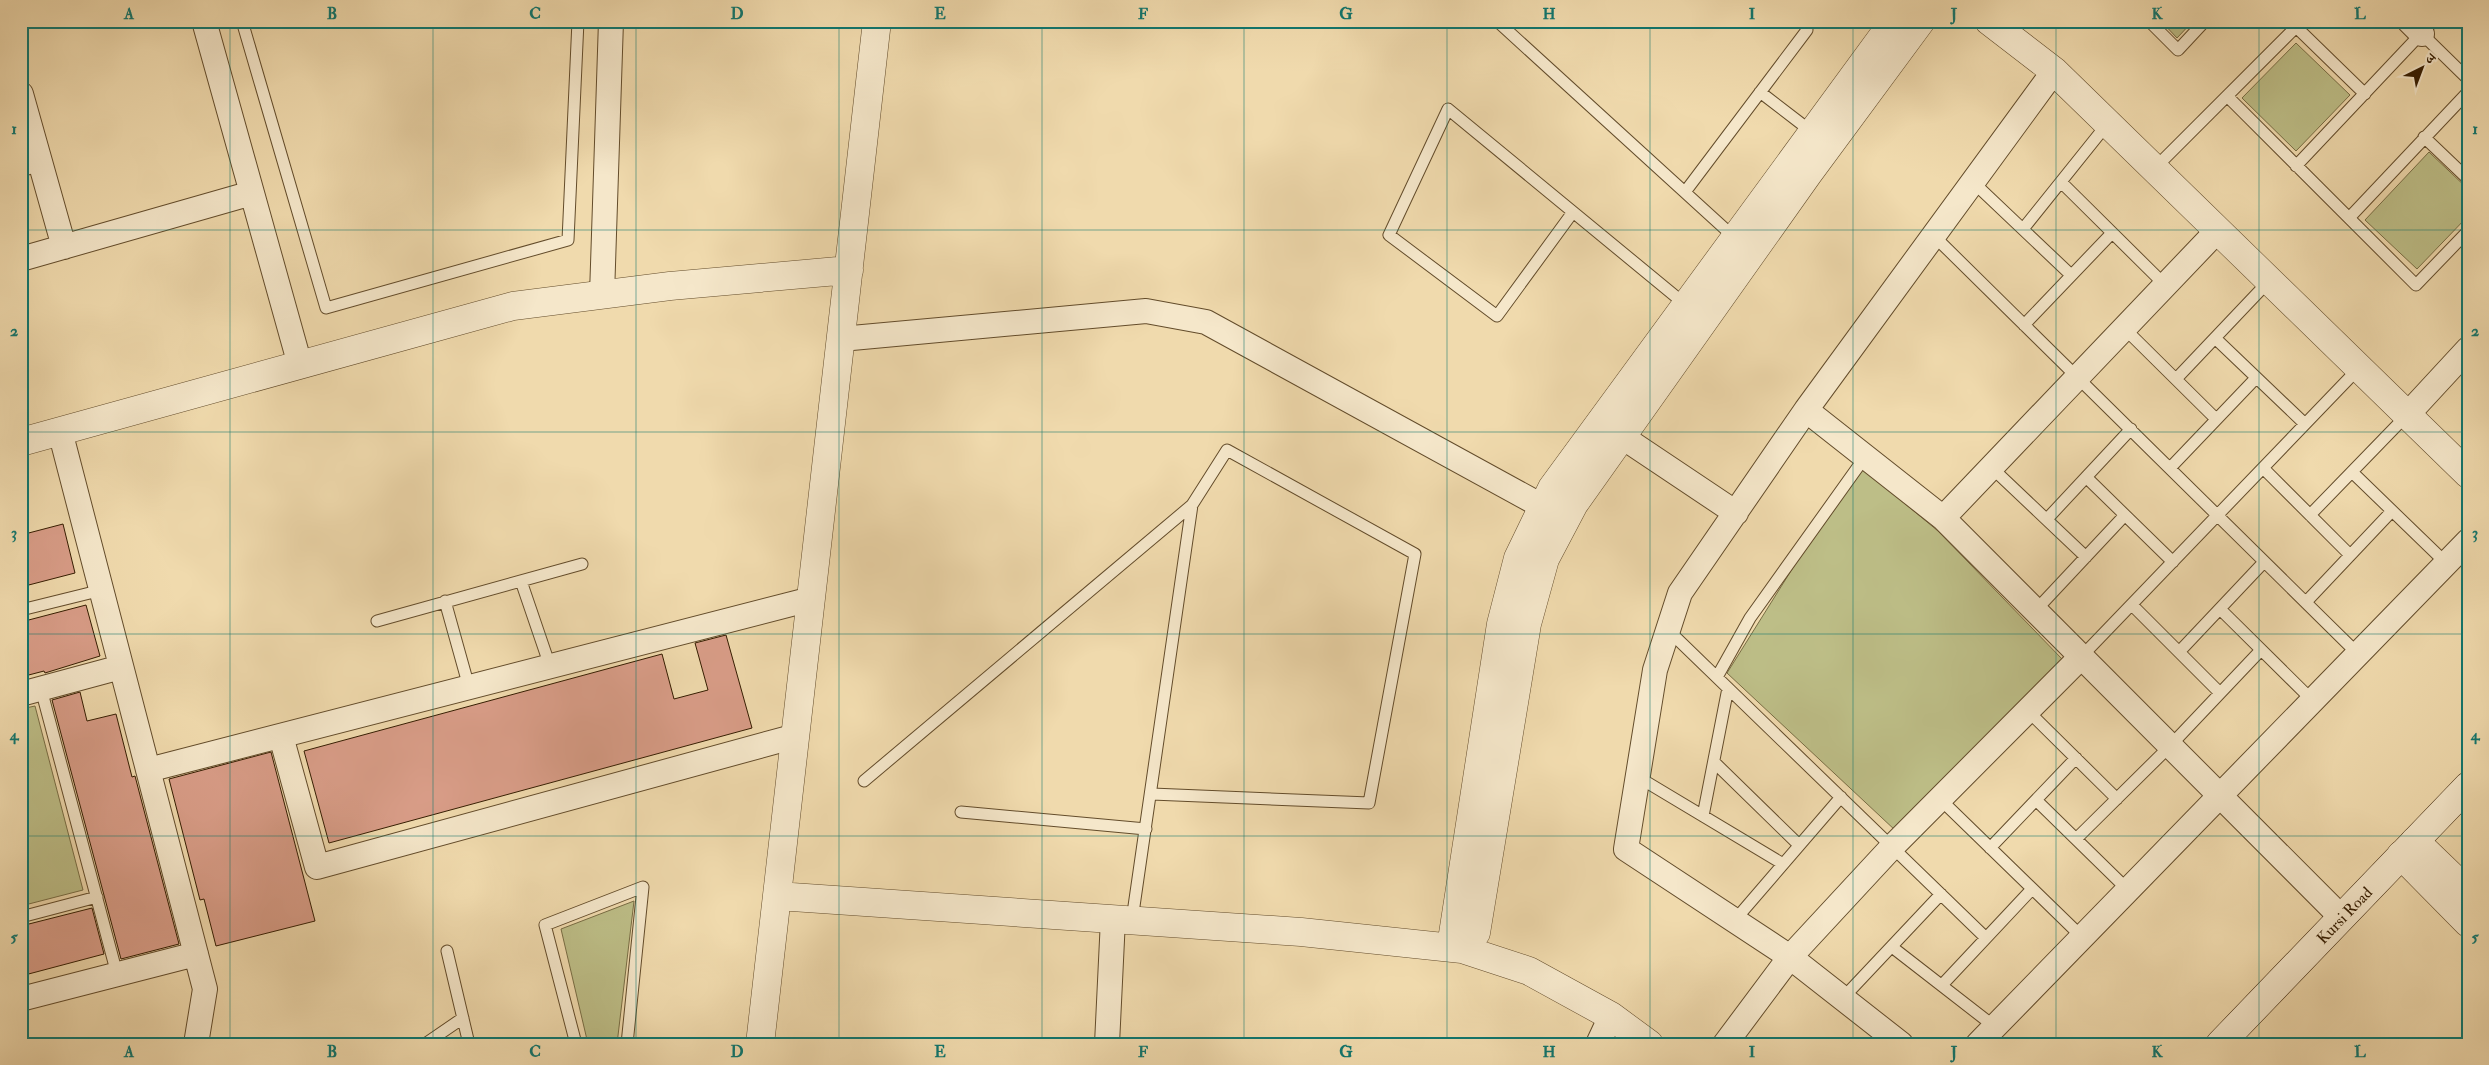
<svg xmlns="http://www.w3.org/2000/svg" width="2489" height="1065" font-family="'IM FELL Double Pica','Noto Serif Devanagari',serif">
<rect width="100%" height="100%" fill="#f0daad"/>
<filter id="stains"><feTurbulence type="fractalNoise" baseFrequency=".004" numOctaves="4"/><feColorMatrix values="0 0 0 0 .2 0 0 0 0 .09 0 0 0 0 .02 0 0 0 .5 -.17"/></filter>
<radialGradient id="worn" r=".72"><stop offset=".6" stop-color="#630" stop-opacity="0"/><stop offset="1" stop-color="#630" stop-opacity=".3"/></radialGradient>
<path fill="#bdbe87" stroke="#786d44" d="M2161 21H2193L2177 38Z
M2296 43 2350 95 2296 151 2242 98Z
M2429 152 2468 189V216L2417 269 2365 220Z
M1863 469 1938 531 2063 660 1896 831 1727 673 1794 566Z
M35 706 83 890 21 906V709Z
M634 901 617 1044H588L561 929Z"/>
<path fill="#d99d88" stroke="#341c00" d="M63 524 75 573 21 587V535Z
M86 605 100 656 45 673 44 671 21 677V622Z
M726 635 752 728 329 843 304 751 662 654 674 699 708 690 695 643Z
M80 692 87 721 116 714 132 777 135 776 179 944 121 959 52 700Z
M271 752 315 921 216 946 204 899 200 900 169 779Z
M92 908 104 954 21 976V926Z"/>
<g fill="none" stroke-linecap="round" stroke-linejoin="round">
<defs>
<path id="service" d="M242 21 326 308 568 240 578 21
M1497 21 1735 238
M2149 21 2178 50 2205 21
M2290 21 2365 94
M2422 34 2468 79
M1760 92 1812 132
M2227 96 2416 285 2468 231
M2424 137 2468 179
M2296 166 2433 21
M2155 168 2296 27
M21 171 41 165
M1973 182 2071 275
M2061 182 2165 285
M1685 192 1807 30 1805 21
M1573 212 1497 316 1389 235 1448 109 1686 305
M2349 218 2468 92
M2023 229 2108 123
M1934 236 2358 654
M2024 325 2112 233
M2124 328 2216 419
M2215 338 2305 424
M2176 379 2269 281
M1991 467 2086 557
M2170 468 2256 378
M2263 468 2349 554
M2352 472 2446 563
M2086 477 2173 562
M2310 515 2407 415
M2047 519 2131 429
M521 581 550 666
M445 601 469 687
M2306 602 2392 511
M2132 605 2220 693
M2220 609 2312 700
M21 610 102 590
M2036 610 2125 515
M377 621 582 564
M1668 630 1986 938
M2179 652 2264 562
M2081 657 2359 368
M1717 677 1750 618 1865 457
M41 689 117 974
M2028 711 2117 799
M1714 762 1799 845
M1638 777 1783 864
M864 781 1192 505
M1940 799 2082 937
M2036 800 2128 890
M961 812 1146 829
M1703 816 1728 688
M2076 839 2170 746 2261 650
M1990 848 2076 758
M21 917 97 897
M1132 920 1192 505 1227 450 1415 554 1369 803 1152 794
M1735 920 1841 797
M1892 947 1995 1027
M447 951 469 1044
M1942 985 2032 889
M1843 998 1941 894
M425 1044 463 1018
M576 1044 545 925 643 887 627 1044"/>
<path id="minor" d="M204 21 300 365
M2409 21 2422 34
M21 94 64 247
M21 259 252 193
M602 295 611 21
M841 339 1146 311 1206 322 1560 516
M1806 410 1943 518 2341 917
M2407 415 2468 349
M1606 426 1736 513
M60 431 205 989 196 1044
M1943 518 2218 230
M21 694 121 667
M281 736 317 867 796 736
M148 770 811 599
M21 999 196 954
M1107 1044 1113 919
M1598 1044 1611 1016
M1725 1044 1790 957 1892 847 2081 657
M1901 1044 1790 957 1626 849 1655 670 1680 593 1806 410 2054 71
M1978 1044 2468 541"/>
<path id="tertiary" d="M1894 21 1552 488 1518 558 1501 624 1453 934 1462 949 1476 933 1527 624 1545 559 1574 504 1808 174 1921 21
M1989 21 2054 71 2468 474
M21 442 513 306 670 286 849 270
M2415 841 2468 892
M2401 855 2468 923
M777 896 1301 932 1462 949 1529 971 1611 1016 1649 1044
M760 1044 877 21"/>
<g id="secondary">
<path id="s1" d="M2220 1044 2468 786"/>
</g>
</defs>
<use href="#service" stroke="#634c2b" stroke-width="13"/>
<use href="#minor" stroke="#634c2b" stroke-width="26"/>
<use href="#tertiary" stroke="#634c2b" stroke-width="29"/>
<use href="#secondary" stroke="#341c00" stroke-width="29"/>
<use href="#service" stroke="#f5e7ca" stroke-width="11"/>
<use href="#minor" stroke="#f5e7ca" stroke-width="24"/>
<use href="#tertiary" stroke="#f5e7ca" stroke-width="28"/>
<use href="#secondary" stroke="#f5e7ca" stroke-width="28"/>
</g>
<path fill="none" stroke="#0f766e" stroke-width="1" stroke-opacity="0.55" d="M230 21V1044M433 21V1044M636 21V1044M839 21V1044M1042 21V1044M1244 21V1044M1447 21V1044M1650 21V1044M1853 21V1044M2056 21V1044M2259 21V1044M21 230H2468M21 432H2468M21 634H2468M21 836H2468"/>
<g text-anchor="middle" stroke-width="5" stroke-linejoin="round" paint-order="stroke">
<g font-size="16" fill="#341c00" stroke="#f5e7ca">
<text dy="6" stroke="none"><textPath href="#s1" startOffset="179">Kursi Road</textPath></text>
</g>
</g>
<rect width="2489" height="1065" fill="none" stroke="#f0daad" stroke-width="55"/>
<g transform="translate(2422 68) rotate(42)" stroke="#f5e7ca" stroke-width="4" paint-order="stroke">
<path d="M0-4L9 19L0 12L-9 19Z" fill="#341c00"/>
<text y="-8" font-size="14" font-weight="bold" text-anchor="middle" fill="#341c00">उ</text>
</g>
<rect x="28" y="28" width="2434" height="1010" fill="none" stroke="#0f766e" stroke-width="2"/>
<g font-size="16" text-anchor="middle" font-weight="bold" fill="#0f766e">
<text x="129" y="19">A</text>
<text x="332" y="19">B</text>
<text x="535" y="19">C</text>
<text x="737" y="19">D</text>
<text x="940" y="19">E</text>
<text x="1143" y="19">F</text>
<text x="1346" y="19">G</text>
<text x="1549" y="19">H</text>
<text x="1752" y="19">I</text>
<text x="1954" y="19">J</text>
<text x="2157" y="19">K</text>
<text x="2360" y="19">L</text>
<text x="14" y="134">1</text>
<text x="2475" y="134">1</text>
<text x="14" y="336">2</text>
<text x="2475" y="336">2</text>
<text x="14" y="538">3</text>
<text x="2475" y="538">3</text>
<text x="14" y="740">4</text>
<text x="2475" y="740">4</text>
<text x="14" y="942">5</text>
<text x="2475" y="942">5</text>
<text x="129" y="1057">A</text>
<text x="332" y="1057">B</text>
<text x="535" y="1057">C</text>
<text x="737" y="1057">D</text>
<text x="940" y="1057">E</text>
<text x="1143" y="1057">F</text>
<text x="1346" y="1057">G</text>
<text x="1549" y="1057">H</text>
<text x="1752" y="1057">I</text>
<text x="1954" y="1057">J</text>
<text x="2157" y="1057">K</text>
<text x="2360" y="1057">L</text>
</g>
<rect width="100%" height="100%" filter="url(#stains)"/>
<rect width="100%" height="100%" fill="url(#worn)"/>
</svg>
